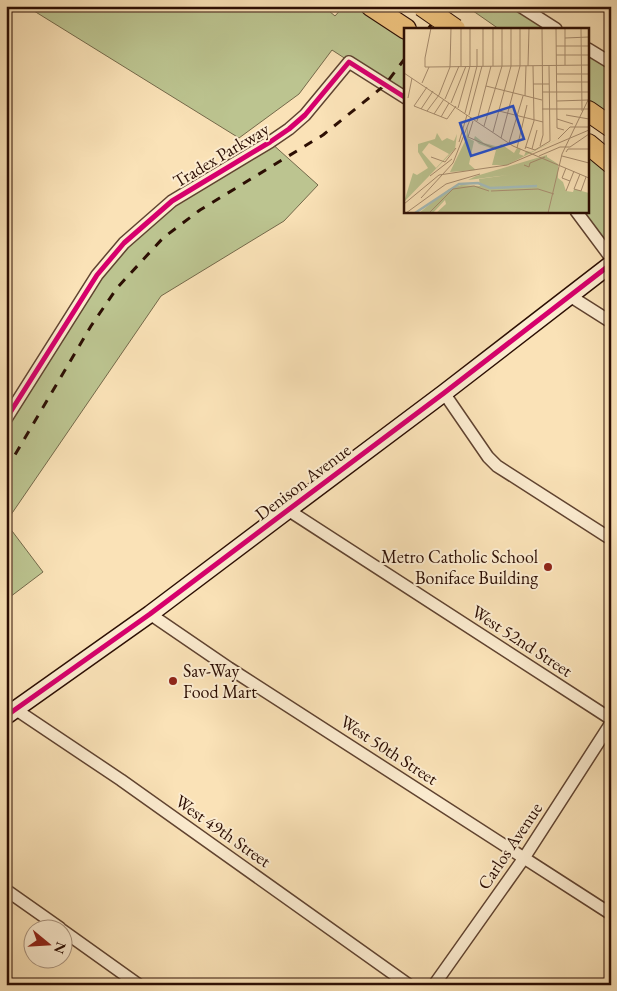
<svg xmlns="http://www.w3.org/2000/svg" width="617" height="991" font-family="'EB Garamond',serif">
<rect width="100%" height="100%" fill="#fae2b7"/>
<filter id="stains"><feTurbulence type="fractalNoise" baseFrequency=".004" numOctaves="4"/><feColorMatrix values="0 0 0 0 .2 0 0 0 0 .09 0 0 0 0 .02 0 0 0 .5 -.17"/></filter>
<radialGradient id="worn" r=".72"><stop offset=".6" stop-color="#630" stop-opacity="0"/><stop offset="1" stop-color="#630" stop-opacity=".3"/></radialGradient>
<path fill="#bcc490" stroke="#74694a" d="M26 6H323L335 16 344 6H371L406 29V98L332 50 299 94 239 138Z
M466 6H513L549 29H499Z
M588 54 611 68V115L588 101Z
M270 142 318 185 284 221 161 296 6 522V419L96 275 172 201Z
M588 144 611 163V258L570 211H588Z
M6 523 43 572 6 600Z"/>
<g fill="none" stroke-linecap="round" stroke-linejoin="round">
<defs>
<path id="minor" d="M520 6 556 29
M588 49 611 63
M576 211 611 258
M570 296 611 322
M444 393 488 457 497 466 611 539
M6 419 97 275 124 243 172 201 270 142 289 129 305 115 349 62 406 98
M288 510 611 719
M150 614 229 668 611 914
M15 709 121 780 409 985
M6 890 60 928
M62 930 139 985
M434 985 524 858 611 723"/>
<path id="secondary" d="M6 716 150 614 288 510 444 393 611 264"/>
<path id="motorway" d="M371 6 406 29
M588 111 611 127
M588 144 611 163"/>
</defs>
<use href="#minor" stroke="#604330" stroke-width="14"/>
<use href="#secondary" stroke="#2c0e03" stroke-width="19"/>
<use href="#motorway" stroke="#2c0e03" stroke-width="22"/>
<use href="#minor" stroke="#fcecd0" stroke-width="11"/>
<use href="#secondary" stroke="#fcecd0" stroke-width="16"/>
<use href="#motorway" stroke="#edc17c" stroke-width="20"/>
<path stroke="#2c0e03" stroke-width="3" stroke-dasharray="9 9" stroke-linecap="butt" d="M428 29 446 6
M6 470 91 326 117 288 163 238 200 210 323 135 385 85 406 57"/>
<defs>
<path id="motorway-bridge" d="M422 6 455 29"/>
</defs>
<use href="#motorway-bridge" stroke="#2c0e03" stroke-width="22" stroke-linecap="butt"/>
<use href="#motorway-bridge" stroke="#edc17c" stroke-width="20"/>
<defs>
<path id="cycleway" d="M6 419 97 275 124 243 172 201 270 142 289 129 305 115 349 62 406 98
M6 716 150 614 288 510 444 393 611 264"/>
</defs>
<use href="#cycleway" stroke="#fcecd0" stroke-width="8"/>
<use href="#cycleway" stroke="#d6006c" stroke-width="5"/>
</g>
<g fill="#8f2418" stroke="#fcecd0" stroke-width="2">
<circle cx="548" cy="567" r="5"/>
<circle cx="173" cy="681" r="5"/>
</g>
<g text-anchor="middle" stroke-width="4" stroke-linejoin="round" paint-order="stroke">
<g font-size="18" fill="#2c0e03" stroke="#fcecd0">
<text transform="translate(221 155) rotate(-31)" y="6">Tradex Parkway</text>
<text transform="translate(303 482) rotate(-37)" y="6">Denison Avenue</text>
<text transform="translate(522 641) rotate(33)" y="6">West 52nd Street</text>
<text transform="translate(389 750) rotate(33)" y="6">West 50th Street</text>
<text transform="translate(223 831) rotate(35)" y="6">West 49th Street</text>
<text transform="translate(510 846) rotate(-56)" y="6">Carlos Avenue</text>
</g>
<g font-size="18" fill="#2c0e03" stroke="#fcecd0" text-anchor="end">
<text x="538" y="563">Metro Catholic School<tspan x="538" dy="21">Boniface Building</tspan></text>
<text x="183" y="677" text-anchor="start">Sav-Way<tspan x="183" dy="21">Food Mart</tspan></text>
</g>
</g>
<g transform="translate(404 28)">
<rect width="185" height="185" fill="#fae2b7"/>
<path d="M64 96V110L70 113 65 136 72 142 46 144 62 111ZM33 105 38 113 43 110 50 113 53 106 51 121 0 174 9 145 13 147 24 140 14 124V116L31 111ZM25 115 45 126 32 140 18 124ZM71 108 80 115 95 119 97 116 110 125 113 120 117 121 115 126 120 128 122 123 127 124 156 110 103 137H88L92 122 75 116 70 111ZM143 127V129L154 136V150L159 154 162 163 169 164 170 161 185 165V185H32L42 176 41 172 29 185H15L45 161 57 157 76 158 75 151 112 146 64 152 72 148Z" fill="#bcc490" fill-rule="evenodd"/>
<path fill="none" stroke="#a3bbb9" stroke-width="2.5" d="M11 185 55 156 74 155 86 160 133 158"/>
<path fill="none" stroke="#a88d6f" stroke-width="1" d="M57 0V38M157 0H152L153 100 160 102M161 0V37M177 0 178 83M161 10 185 9M152 18H185M152 27H185M66 38V0M73 38V21M79 38V0M89 38V0M124 38 125 0M25 39 185 37M25 39H21V30L27 0M0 45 109 118 185 150M153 46H185M153 54H185M18 55 25 39M129 56H145M82 58 138 72M23 59 10 78 43 91 52 78M138 64H185M109 65 116 38V0M121 68 122 38M4 70 8 50M41 71 55 38M153 73 184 72M47 75 62 38M54 80 66 38M17 81 29 63M138 81H185M23 83 35 67 46 39 47 0M95 83 139 94M61 85 73 38M30 86 40 71M65 87 78 38M162 87 185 91M37 89 45 75M153 91 169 96M69 93 64 109 92 121M73 93 87 38M80 98 98 38V0M89 104 107 38V0M97 110 109 65M154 111 166 99H185M55 114 63 87M105 115 119 68M136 118 139 107 138 0M122 119 131 122 146 113 145 38M113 120 123 77M121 121 130 93 129 38M128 121 133 102M162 124 164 121H185M135 128 156 119H166L185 106M158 128 185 135M27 129 41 134 52 120M120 137 125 139 126 135 141 129M162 140 158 150 166 153M26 148 48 131M170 161 177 163 182 149M170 161 176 146M87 163 134 161 150 166M162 163 170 143M17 170 49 135 67 89M0 176 35 147 103 137 185 102M2 185 42 156 76 146M25 185 49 161 70 158 85 163M144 185 158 126 185 70"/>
<path fill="#1d4ed8" fill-opacity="0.15" stroke="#1d4ed8" stroke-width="2.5" d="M109 78 120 111 67 128 56 95Z"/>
<rect width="185" height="185" fill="none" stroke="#2c0e03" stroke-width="2.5"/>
</g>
<rect width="617" height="991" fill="none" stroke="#fae2b7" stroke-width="25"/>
<rect x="8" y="8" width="602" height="976" fill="none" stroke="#2c0e03" stroke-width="2.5"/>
<rect x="12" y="12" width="592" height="966" fill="none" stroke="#2c0e03"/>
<g transform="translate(48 944) rotate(108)"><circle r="24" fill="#fcecd0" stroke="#a9937e"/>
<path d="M0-4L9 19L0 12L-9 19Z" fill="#8f2418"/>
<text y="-8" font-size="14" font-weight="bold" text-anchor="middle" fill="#2c0e03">N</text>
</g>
<rect width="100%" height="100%" filter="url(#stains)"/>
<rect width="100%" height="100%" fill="url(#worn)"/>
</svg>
